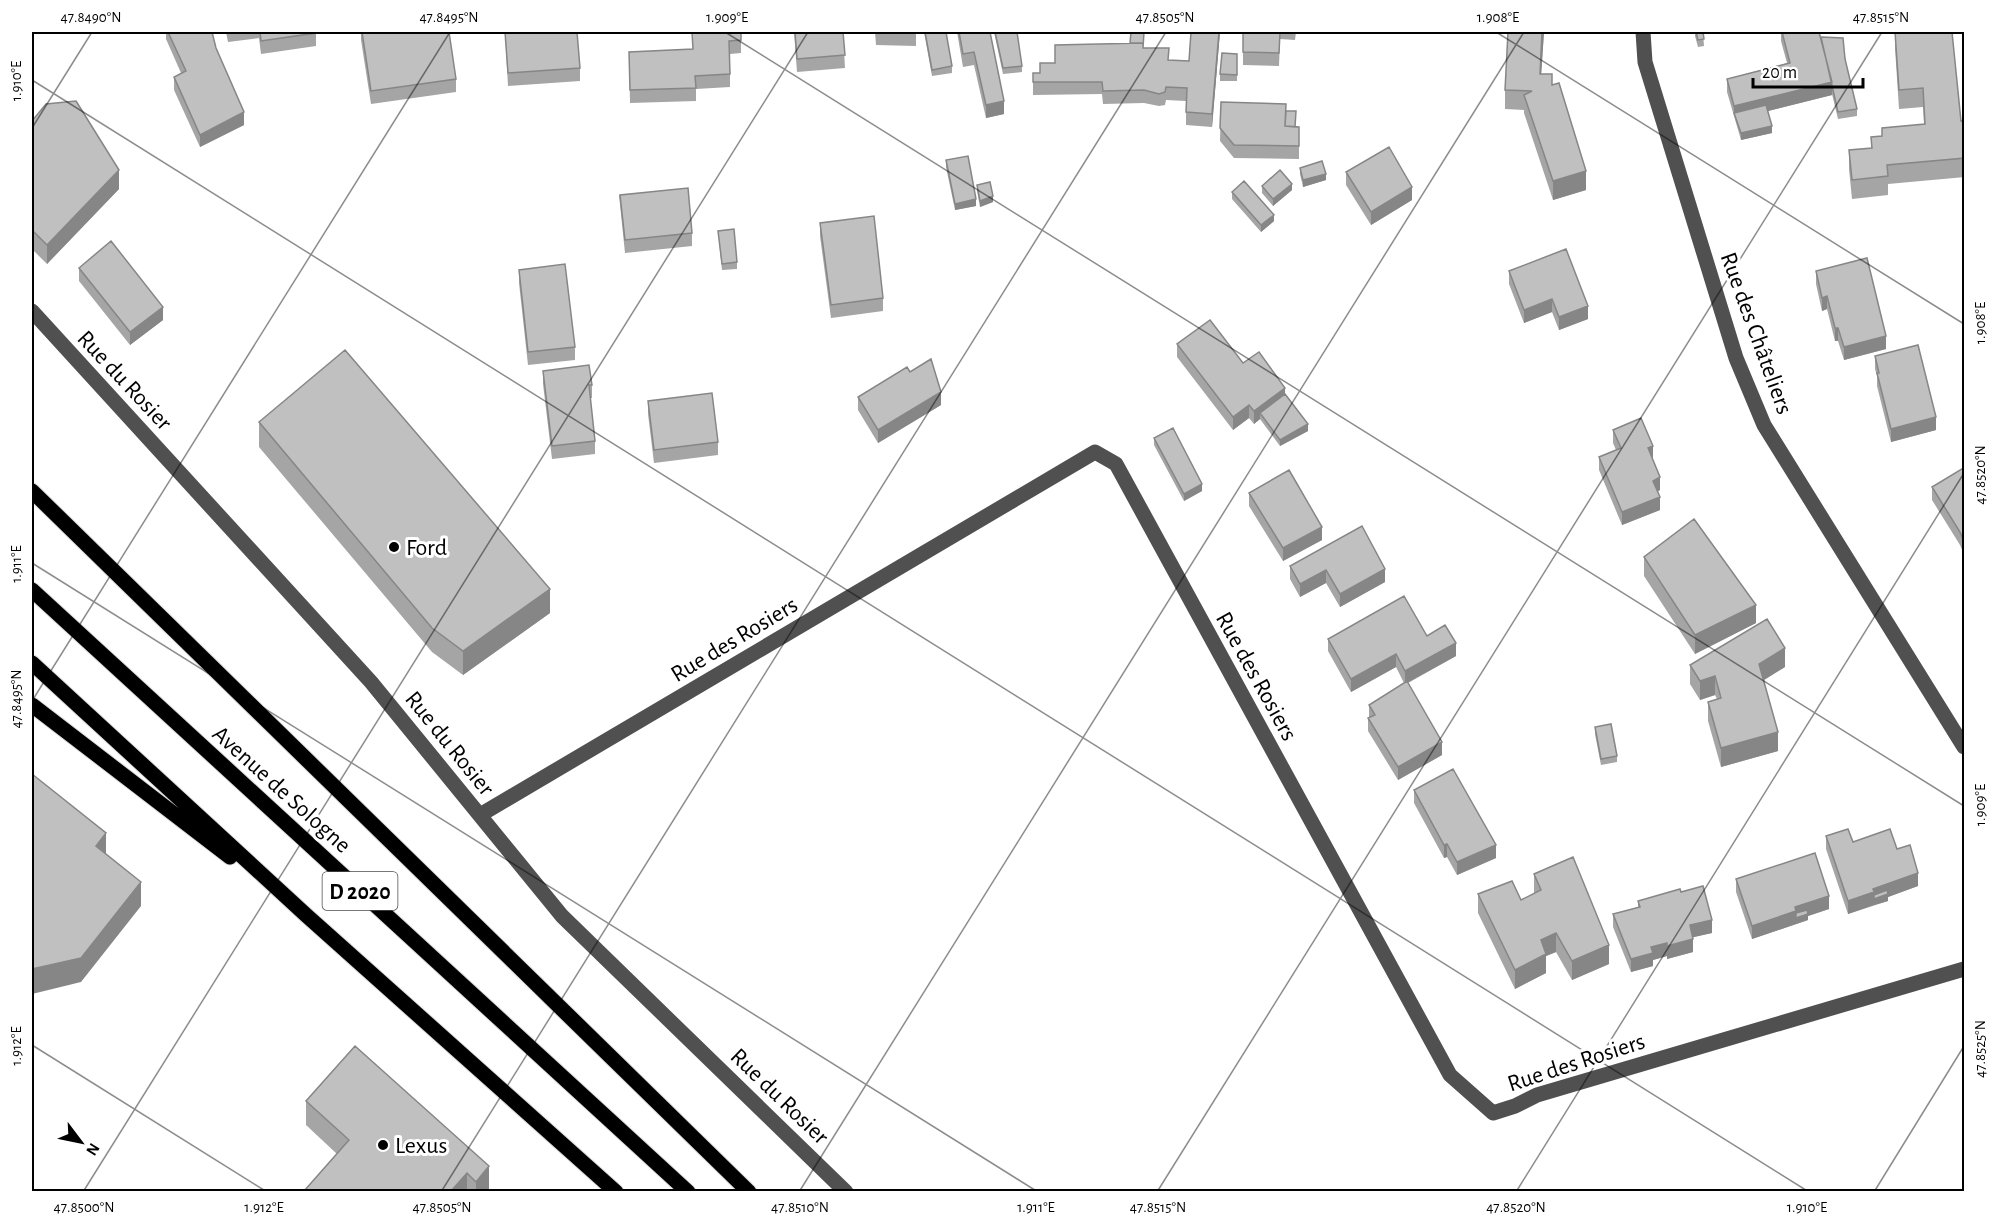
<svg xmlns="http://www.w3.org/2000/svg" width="1996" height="1223" font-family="'Alegreya Sans',sans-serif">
<rect width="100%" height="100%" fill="#fff"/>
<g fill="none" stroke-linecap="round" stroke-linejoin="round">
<defs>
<path id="major" d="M32 491 749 1192
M32 590 688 1192
M32 663 306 915 616 1192
M32 705 230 857"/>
</defs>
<use href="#major" stroke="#dbdbdb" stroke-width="17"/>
<path stroke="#505050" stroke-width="15" d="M1643 32 1645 62 1736 358 1764 425 1964 747
M32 311 371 682 562 916 846 1192
M480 815 1095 452 1116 464 1450 1075 1493 1113 1515 1106 1537 1095 1964 969"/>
<use href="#major" stroke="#000" stroke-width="15"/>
</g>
<path fill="#a5a5a5" d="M166 32H212L216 48 244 125 200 147 174 90V77L181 73 166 39Z
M226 32H316V46L261 54 259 38 228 42Z
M361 32H449L456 79V92L371 104 361 40Z
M505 32 580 68V81L508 86Z
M692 32H741V53L730 54V87L696 89V101L630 103 629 52 693 49Z
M794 32H843L845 68 797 72Z
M875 32H916V46L876 45Z
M924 32H946L952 66V73L932 76Z
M957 32H990L1004 114 986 118 974 65 963 67Z
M994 32H1017L1022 66V72L1003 74Z
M1116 32H1144L1143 48 1169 60 1189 61 1191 32H1220L1212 127 1186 125V101L1166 100 1165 105 1159 106 1144 103 1103 104 1102 94 1033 95V82L1040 73 1055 63 1130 43 1131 34 1130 32Z
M1243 32H1296L1295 40 1280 39 1279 66 1243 65Z
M1508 32H1544L1541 74 1552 85 1586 190 1553 200 1524 113V110L1505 109V90Z
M1695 32H1703L1704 46 1698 47 1695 36Z
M1781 32H1819L1821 37 1845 59 1857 109V116L1838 119 1832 94V95L1768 111 1772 133 1741 140 1727 92V79L1787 63 1781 41Z
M1895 32 1961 121 1965 120V177L1888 184V195L1852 199 1849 169V150L1871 148V137L1882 136 1924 124 1923 107 1899 109 1895 48Z
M1237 54V81H1220V74Z
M1221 102 1286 111 1295 127H1299V159L1234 158 1220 141Z
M32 121 119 189 47 264 32 249Z
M946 160 976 206 955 210 946 167Z
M1300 168 1326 180 1303 187 1300 174Z
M1346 172 1412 200 1371 225 1346 185Z
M977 185 993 202 980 207 977 191Z
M1262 186 1292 190 1273 206 1262 193Z
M1232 192 1274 221 1261 232 1232 199Z
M619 195 692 233V246L625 253Z
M820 223 883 298V311L831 318 820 236Z
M718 231 737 262V269L722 270Z
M79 268 163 320 130 345 79 281Z
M519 270 575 347V360L528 365 519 283Z
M1509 271 1588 319 1559 330 1552 312 1524 323 1509 284Z
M1816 271 1886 349 1844 360 1838 341H1835L1827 309 1822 311 1816 284Z
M1177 344 1243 363 1285 394 1308 431 1280 446 1260 419 1254 424 1249 418 1233 430 1177 357Z
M1875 356 1936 430 1891 442 1877 386V376L1875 369Z
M543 371 592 385V398H590L595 441V454L552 459 543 384Z
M910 372 941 405 878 443 858 410V397Z
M648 401 718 442V455L654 463 648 414Z
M259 422 550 613 463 675 432 652 259 447Z
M1613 430 1653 459 1660 490 1658 491 1660 510 1622 525 1599 470V457L1616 450 1613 443Z
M1154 438 1202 491 1184 501 1154 445Z
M1965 467V557L1960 545 1932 500V487Z
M1249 493 1322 540 1283 561 1249 506Z
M1362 526 1385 582 1340 607 1326 583 1300 597 1290 579V566Z
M1644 557 1756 623 1695 654 1644 576Z
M1427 636 1456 656 1408 683 1442 755 1398 780 1368 731V718L1369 717V705L1404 683 1396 667 1351 692 1328 651V639Z
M1690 665 1785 667 1764 680 1778 751 1721 767 1708 721V702L1717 699 1715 695 1700 700 1690 684Z
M1595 727 1617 756V762L1601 765 1595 734Z
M1414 790 1496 858 1457 875 1447 857 1444 858 1414 803Z
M1826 836 1853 842 1897 849 1918 886 1888 897V901L1848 914 1826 849Z
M1534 874 1609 964 1572 980 1556 952 1546 956V973L1515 989 1478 913V894L1521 900 1534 893Z
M1736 879 1829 909 1808 916V920L1752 939 1736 892Z
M1681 892 1712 933 1693 937V952L1667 959V956L1653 960V966L1631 972 1613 927V914L1638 907V901Z
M355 1046 489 1190 488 1191H304L337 1154 306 1125V1101Z"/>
<path fill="#868686" d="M1219 32H1220L1212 127V114Z
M1542 32H1544L1540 93V74Z
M1832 82V95L1736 119 1734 113V106Z
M1004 101V114L986 118V105Z
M244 112V125L200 147V135Z
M1772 126V133L1741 140V133Z
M119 170V189L47 264V245Z
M1586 171V190L1553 200V181Z
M1326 174V180L1303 187V180Z
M1292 184V190L1273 206V199Z
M1412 187V200L1371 225V212Z
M993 196V202L980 207V201Z
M976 199V206L955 210V204Z
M1274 215V221L1261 232V225Z
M1827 296V309L1822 311V298Z
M1552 299V312L1524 323V310Z
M1588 306V319L1559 330V317Z
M163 307V320L130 345V332Z
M1835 328H1838V341H1835Z
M1886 336V349L1844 360V347Z
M1285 388V400L1260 413V419L1254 424V411Z
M941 392V405L878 443V430Z
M1249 405V418L1233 430V417Z
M1936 417V430L1891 442V429Z
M1308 424V431L1280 446V440Z
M1653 446V459L1648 448Z
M1660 477V490L1653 494V481Z
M1202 484V491L1184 501V494Z
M1660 497V510L1622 525V512Z
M1322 527V540L1283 561V548Z
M1385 569V582L1340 607V594Z
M1326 570V583L1300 597V584Z
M550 589V613L463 675V651Z
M1756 605V623L1695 654V635Z
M1456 643V656L1405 684V671Z
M1785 648V667L1759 683V664Z
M1396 654V667L1351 692V679Z
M1715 676V695L1700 700V681Z
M1778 732V751L1721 767V748Z
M1442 742V755L1398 780V767Z
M106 833V857L96 846Z
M1447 844V857L1444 858V845Z
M1496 845V858L1457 875V862Z
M1918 873V886L1888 897V901L1874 905V899V905L1848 914V901L1873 889Z
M141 882V906L81 982 32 994V969Z
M1829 896V909L1808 916V920L1752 939V926L1795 907Z
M1712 920V933L1690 938V925Z
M1556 933V952L1546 956V973L1515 989V970L1541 940Z
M1693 939V952L1667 959V946Z
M1667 943V956L1653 960V966L1631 972V959L1651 947Z
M1609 945V964L1572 980V961Z
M489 1166V1190L488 1191H476V1182Z
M467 1173V1191H451Z"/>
<path fill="#c0c0c0" stroke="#868686" stroke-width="1.5" d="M168 32H212L216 48 244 112 200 135 174 77 186 71Z
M260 32H316V33L261 41Z
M362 32H449L456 79 371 91Z
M505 32H577L580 68 508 73Z
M692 32H741V40L729 41 730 74 695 76 696 88 630 90 629 52 693 49Z
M795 32H843L845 55 797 59Z
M876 32H916V33Z
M925 32H946L952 66 932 70Z
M959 32H990L1004 101 986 105 974 52 963 54Z
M995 32H1017L1022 66 1003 68Z
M1131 32H1144L1143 48V43H1130Z
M1191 32H1219L1212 114 1186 112 1187 88 1166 87 1165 92 1159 94 1144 90 1103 91 1102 82H1033V73H1040V63H1055V45L1143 43V48H1169L1168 60 1189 61Z
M1243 32H1280L1279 53 1243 52Z
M1508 32H1542L1540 74H1552V85L1559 83 1586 171 1553 181 1524 95 1532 91 1505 90Z
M1696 32H1703L1704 39 1698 40Z
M1782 32H1819L1832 82 1734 106 1727 79 1790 63Z
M1895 32H1952L1961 121 1965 120V158L1887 165 1888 176 1852 180 1849 150 1872 148 1871 137 1882 136V128L1925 124 1923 88 1899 90Z
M1821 37 1843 38 1845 59 1857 109 1838 112Z
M1222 53 1237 54V75L1220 74Z
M76 101 119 170 47 245 32 230V121L46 104Z
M1221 102 1286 104 1285 126 1299 127V146L1234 145 1220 128Z
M1766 105 1772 126 1741 133 1734 113Z
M1286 111H1296L1295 127 1285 126Z
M1389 147 1412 187 1371 212 1346 172Z
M968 156 976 199 955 204 946 160Z
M1322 161 1326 174 1303 180 1300 168Z
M1280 170 1292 184 1273 199 1262 186Z
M1244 181 1274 215 1261 225 1232 192Z
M990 182 993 196 980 201 977 185Z
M688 188 692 233 625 240 620 195Z
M874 216 883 298 831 305 820 223Z
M734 229 737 262 722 264 718 231Z
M111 241 163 307 130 332 79 268Z
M1566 249 1588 306 1559 317 1552 299 1524 310 1509 271Z
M1867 258 1886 336 1844 347 1838 328H1835L1827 296 1822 298 1816 271Z
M565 264 575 347 528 352 519 270Z
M1210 320 1243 363 1259 352 1285 388 1254 411 1249 405 1233 417 1177 344Z
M1918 345 1936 417 1891 429 1877 373H1879L1875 356Z
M345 350 550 589 463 651 432 628 259 422Z
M931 359 941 392 878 430 858 397 907 367 910 372Z
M589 365 592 385H589L595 441 552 446 543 371Z
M712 393 718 442 654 450 648 401Z
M1285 394 1308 424 1280 440 1260 413Z
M1641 418 1653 446 1648 448 1660 477 1653 481 1660 497 1622 512 1599 457 1621 448 1613 430Z
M1173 428 1202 484 1184 494 1154 438Z
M1965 467V544L1960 532 1932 487Z
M1289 470 1322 527 1283 548 1249 493Z
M1694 519 1756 605 1695 635 1644 557Z
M1362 526 1385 569 1340 594 1326 570 1300 584 1290 566Z
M1404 596 1427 636 1445 625 1456 643 1405 671 1396 654 1351 679 1328 639Z
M1767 619 1785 648 1759 664 1778 732 1721 748 1708 702 1721 698 1715 676 1700 681 1690 665Z
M1407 681 1442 742 1398 767 1368 718 1375 715 1369 705Z
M1611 724 1617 756 1601 759 1595 727Z
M1453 769 1496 845 1457 862 1447 844 1444 845 1414 790Z
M32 774 106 833 96 846 141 882 81 958 32 969Z
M1848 829 1853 842 1890 829 1897 849 1910 845 1918 873 1873 889 1874 892 1848 901 1826 836Z
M1815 853 1829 896 1795 907 1796 911 1752 926 1736 879Z
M1573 857 1609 945 1572 961 1556 933 1541 940 1546 954 1515 970 1478 894 1512 881 1521 900 1541 890 1534 874Z
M1703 886 1712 920 1690 925 1693 939 1667 946V943L1651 947 1653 953 1631 959 1613 914 1640 907 1638 901 1680 889 1681 892Z
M1887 890 1888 894 1874 899V895Z
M1807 910 1808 914 1796 918V913Z
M355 1046 489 1166 476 1182 467 1173 451 1191H304L349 1140 306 1101Z"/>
<path fill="none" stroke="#000" stroke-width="1.5" stroke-opacity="0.45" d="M725 32 1964 806M1496 32 1964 324M32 80 1809 1192M32 128 92 32M32 563 1038 1192M32 701 450 32M32 1045 267 1192M83 1192 808 32M441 1192 1166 32M799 1192 1524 32M1157 1192 1882 32M1516 1192 1964 473M1874 1192 1964 1046"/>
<g fill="#000" stroke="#fff" stroke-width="2">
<circle cx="394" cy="547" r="6"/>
<circle cx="383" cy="1145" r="6"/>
</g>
<g text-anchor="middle" stroke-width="6" stroke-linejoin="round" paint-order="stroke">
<rect fill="#fff" stroke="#4c4c4c" stroke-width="1.5" x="322.5" y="872" width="75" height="38" rx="4.5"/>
<g font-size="22" font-weight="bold" fill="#000">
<text x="360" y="899">D 2020</text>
</g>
<g font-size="24" fill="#000" stroke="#fff">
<text transform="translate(1757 333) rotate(70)" y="8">Rue des Châteliers</text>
<text transform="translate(125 380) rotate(47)" y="8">Rue du Rosier</text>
<text transform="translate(734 639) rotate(-31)" y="8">Rue des Rosiers</text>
<text transform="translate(1257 676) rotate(61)" y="8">Rue des Rosiers</text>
<text transform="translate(450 743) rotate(51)" y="8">Rue du Rosier</text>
<text transform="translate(282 789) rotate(42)" y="8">Avenue de Sologne</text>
<text transform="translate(1576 1062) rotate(-18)" y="8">Rue des Rosiers</text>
<text transform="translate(780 1096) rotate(44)" y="8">Rue du Rosier</text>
</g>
<g font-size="24" fill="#000" stroke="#fff" text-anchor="start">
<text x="406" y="555">Ford</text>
<text x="395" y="1153">Lexus</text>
</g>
</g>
<rect width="1996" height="1223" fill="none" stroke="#ffffff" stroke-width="66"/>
<g transform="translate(81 1142) rotate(122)" stroke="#ffffff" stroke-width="4.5" paint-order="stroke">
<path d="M0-4.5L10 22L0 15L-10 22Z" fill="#000000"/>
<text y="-9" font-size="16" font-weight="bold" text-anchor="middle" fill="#000000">N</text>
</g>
<path d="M1753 78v9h110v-9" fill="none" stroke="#000000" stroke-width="3"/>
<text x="1762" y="78" font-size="18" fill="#000000" stroke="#ffffff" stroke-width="4.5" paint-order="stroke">20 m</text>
<rect x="33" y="33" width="1930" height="1157" fill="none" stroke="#000" stroke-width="2"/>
<g font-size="15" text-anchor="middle" fill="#000">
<text x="91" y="22">47.8490°N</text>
<text x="449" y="22">47.8495°N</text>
<text x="727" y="22">1.909°E</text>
<text x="1165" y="22">47.8505°N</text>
<text x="1498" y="22">1.908°E</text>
<text x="1881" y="22">47.8515°N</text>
<text transform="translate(16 81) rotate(-90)" y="5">1.910°E</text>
<text transform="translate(1980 323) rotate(-90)" y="5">1.908°E</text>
<text transform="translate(1980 475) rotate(-90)" y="5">47.8520°N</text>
<text transform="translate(16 564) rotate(-90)" y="5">1.911°E</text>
<text transform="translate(16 699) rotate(-90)" y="5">47.8495°N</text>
<text transform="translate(1980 805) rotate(-90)" y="5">1.909°E</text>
<text transform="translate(16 1046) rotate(-90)" y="5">1.912°E</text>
<text transform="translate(1980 1049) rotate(-90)" y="5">47.8525°N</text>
<text x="84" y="1212">47.8500°N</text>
<text x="264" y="1212">1.912°E</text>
<text x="442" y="1212">47.8505°N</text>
<text x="800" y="1212">47.8510°N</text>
<text x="1036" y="1212">1.911°E</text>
<text x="1158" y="1212">47.8515°N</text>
<text x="1516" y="1212">47.8520°N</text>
<text x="1807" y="1212">1.910°E</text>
</g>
</svg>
